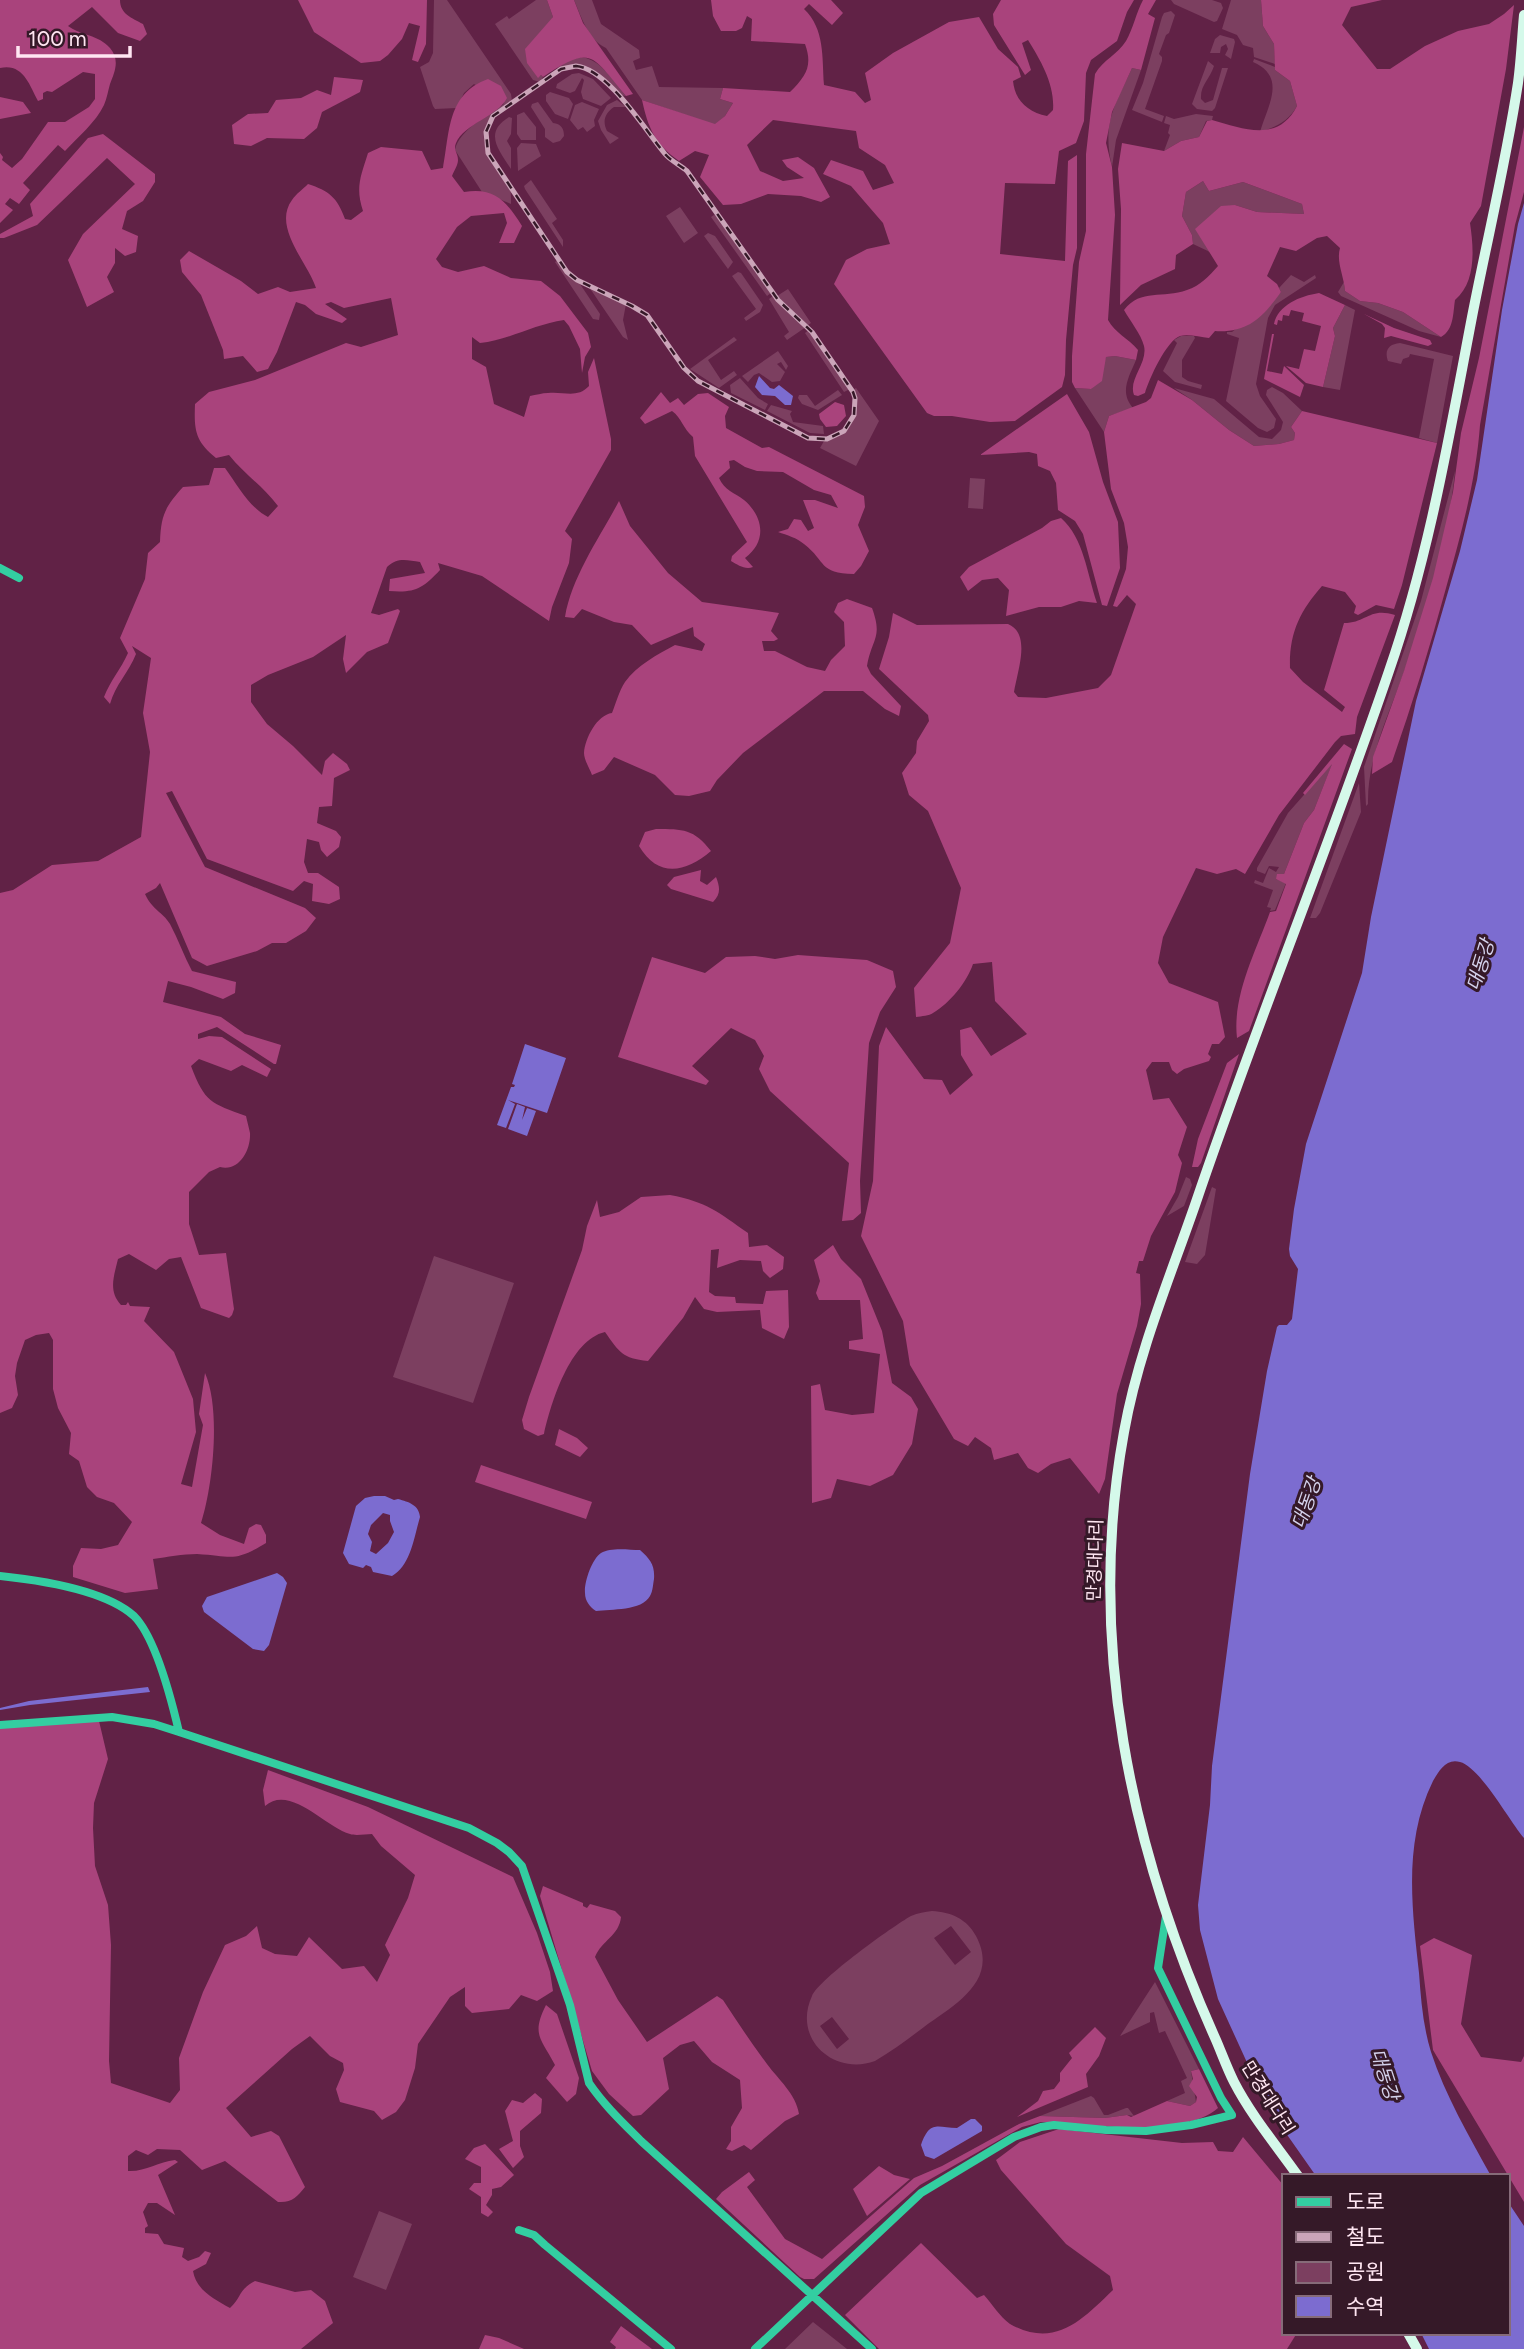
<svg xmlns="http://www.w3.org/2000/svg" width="1524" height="2349" font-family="Figtree,'Noto Sans KR',sans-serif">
<rect width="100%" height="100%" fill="#612246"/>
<path fill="#7c3f60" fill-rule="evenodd" d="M434 0H447L511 94 512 101C480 124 475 135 498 169 501 174 508 181 510 187 511 192 511 199 511 204L482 192 455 150C459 130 488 115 504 104L474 84 464 93 457 108 435 109 433 106 420 67 429 62 433 53Z
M536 0H547L553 17 528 63 538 77 541 75 543 77 540 82 533 80 495 24 507 16 509 19Z
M574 0H592L601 24 639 50 640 58 633 61 636 70 652 66 659 87 723 88 720 99 733 103 725 116 715 125 642 100 606 48C588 40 581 16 574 0Z
M1171 0H1212L1221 3 1223 8 1217 21 1214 22 1174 4Z
M1231 0H1261L1263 26 1274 44 1275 64 1254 57 1253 48 1243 45 1237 35 1222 29Z
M1171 11 1175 15 1169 33 1166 35 1159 54 1162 57V61L1145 109 1164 116 1162 122 1132 110 1143 83 1162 17 1164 13Z
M1220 35 1234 39 1235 42 1231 59 1225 55 1228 49 1226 44 1221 47 1220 53H1210L1215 39Z
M581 57C601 59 614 82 626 96 609 94 602 71 586 66 576 63 566 67 557 68L569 60Z
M1254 59 1275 67V70L1290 81 1297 106C1289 121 1276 127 1260 132 1268 105 1287 77 1253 62Z
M1208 61 1214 66C1210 79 1200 85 1201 99L1205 103 1213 100 1222 68H1228L1215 108 1212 111 1197 109 1192 104Z
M1132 68 1141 70 1116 140 1112 167C1102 123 1114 107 1132 68Z
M579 73 593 79 611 98 601 106 583 99 581 92 584 80 582 78 575 91 570 93 556 88 557 84 572 74Z
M550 92 569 98 573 104 568 119 555 114 546 101V95Z
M617 100 626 107H614C605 113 602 121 607 131L619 138 610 144 601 130 598 121 607 105Z
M538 102 553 123C561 124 564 128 564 136L560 141 553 143 545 137V129L531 107 532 104Z
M582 102 599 109 594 120 595 126 587 132 583 127 578 130 570 120 575 105Z
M524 112 536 127V140H521L517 134V115Z
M1196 114 1213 116 1212 120 1206 121 1199 137 1181 141 1164 151 1170 135 1168 133 1170 125 1164 123 1166 116 1174 119Z
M509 117 512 118 511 134 507 141 511 148V169C499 150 483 133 509 117Z
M521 143 536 144 541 156 518 171 517 148Z
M531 180 557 219 552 223 563 240V247L525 189 524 186Z
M1203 181 1209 191 1243 182 1302 204 1304 214 1257 212 1235 205 1196 229 1210 252 1193 244 1192 235 1182 216 1186 192Z
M680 207 698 233 684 243 666 216Z
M714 215 717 216 771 293 767 296 711 217Z
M708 233 715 236 733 262 728 269 704 236Z
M558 260 569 275 578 281 600 314 599 320 593 319 555 262Z
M738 272 741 273 763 305 760 312 746 321 744 318 756 309 732 276Z
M1291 275 1304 282 1315 275 1316 278 1275 305 1268 318 1256 384 1260 396 1276 419 1274 428 1267 432 1258 428 1226 401 1239 338 1227 334V332H1232L1281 292 1279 288Z
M1344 282 1345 291 1360 301 1378 303 1403 312 1441 337 1419 331 1341 296 1338 292Z
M589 287 626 304 623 320 628 340 623 337Z
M788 289 811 323 808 325 777 296Z
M773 296 779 304 806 327 787 340 784 336 789 332 769 299Z
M1345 305 1355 310 1340 390 1323 387 1335 336 1333 328Z
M809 330 849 387 850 389 844 392 805 333Z
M1181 336H1194L1195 338 1182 360V377L1188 381 1202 385 1201 389 1175 382 1163 371 1177 343 1174 340Z
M734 337 737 340 708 360 721 380 734 371 737 375 719 388 690 369Z
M1400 343 1453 356 1437 443 1419 438 1434 359 1410 354 1409 357 1403 359 1401 364 1388 361C1384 350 1389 344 1400 343Z
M778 351 788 366 786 370 781 362 777 364 785 372 780 381 772 382 759 373 754 375 748 382 742 376Z
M1115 356 1136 360C1129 377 1119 392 1133 408L1109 416 1104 432 1075 388 1091 389 1106 357Z
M740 378 758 398 768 404 765 410 731 393 730 385Z
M1272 387 1283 393 1302 411 1291 427 1295 433 1294 440 1279 444 1254 446 1229 430 1192 400 1174 388 1214 399 1259 437 1272 439 1281 430 1283 422 1266 395 1267 390Z
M856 388 879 421 856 466 820 448 824 441C848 435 863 415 853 390Z
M838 390 842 395 818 410 802 404 798 398 799 395H807L815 406Z
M771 405 792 411 790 414 793 422 823 426 824 434 810 433 767 411Z
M1455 471C1449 537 1425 612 1403 675 1388 716 1367 759 1368 804L1366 806 1364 767 1421 601Z
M970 478 985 479 983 509 968 508Z
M1333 762 1314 810 1304 823 1284 874 1276 879 1286 883 1275 910 1270 911 1271 908 1267 907 1273 890 1254 883 1255 880 1263 883 1269 868 1276 872 1279 867 1269 866 1265 874 1257 871V868L1288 813Z
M1359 783 1361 812 1320 913 1316 918H1310Z
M1186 1177 1190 1179 1192 1185 1184 1206 1167 1216 1178 1197Z
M1212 1187 1216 1189 1205 1255 1197 1264 1185 1262Z
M434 1256 514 1283 473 1403 393 1377Z
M932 1911C951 1912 967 1919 976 1936 1000 1981 954 2005 924 2027 908 2039 892 2051 875 2061 834 2076 792 2039 812 1996 819 1979 893 1926 911 1916 918 1913 925 1912 932 1911ZM951 1926 971 1952 955 1965 934 1938ZM832 2017 849 2039 837 2049 820 2026Z
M1155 1982 1199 2069 1191 2071 1196 2102 1190 2106 1167 2101 1185 2093 1181 2081 1187 2078 1165 2031 1159 2033 1154 2012 1150 2013V2022L1120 2036Z
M1091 2096 1094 2098 1104 2115H1108L1126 2108H1128L1134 2116 1127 2115 1105 2118 1040 2116Z
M379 2211 412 2224 386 2290 353 2277Z
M813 2322 847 2349H785Z"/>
<path fill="#a9437c" d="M0 0H120C120 14 132 18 143 24L147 34 140 41 118 33 92 7 68 26C80 35 99 35 110 48 120 60 115 71 110 84 108 91 107 98 104 105 96 122 78 137 65 151L58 145 23 183 30 190 19 204 10 198 5 204 13 210 0 223V153L3 157 2 160 12 168 22 159 48 122H65L89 107 95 99V74L83 72 52 92 47 91 43 93V99L38 101C29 84 23 63 0 68Z
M298 0H427L426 44 418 62 412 60 420 26 409 23 402 39 388 55 380 61 361 63 314 32Z
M547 0H574L583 23 633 94 626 96C591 55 593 44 543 77L541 75 538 78 527 63 525 49 553 17Z
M711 0H831L843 13 832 25 809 4 804 9C825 29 822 57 824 85L855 92 865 103 871 100 865 73 893 53 949 22 979 17 998 49 1018 67 1021 77 1013 81C1015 101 1028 112 1047 116L1053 110C1055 85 1041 61 1028 40L1022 43 1031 70 1025 75 994 25 993 14 1001 0H1134L1127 12 1117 41 1091 60 1086 73 1084 121 1076 143 1059 151 1055 184 1005 183 1000 254 1065 261 1068 161 1077 155V248L1073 265 1066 340 1065 375 1062 387 1015 421 990 422 952 416H934L927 413 834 284 846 260 867 249 890 244 883 223 851 186 823 174 831 160 863 171 873 190 894 183 885 165 859 148 856 131 773 120 747 145 760 171 783 181 804 178 787 167 782 160 798 157 814 168 830 197 821 202 801 196 768 194 741 204 723 205 700 177 709 155 695 151 679 161C655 144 648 128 642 100L715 124 725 116 733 103 720 99 723 88 790 92C806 76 813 66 805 44L751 41 752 19 747 16 742 28 736 31H721L713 16Z
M1143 0H1156L1148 14 1155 18 1141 70 1132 68 1112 112 1106 143 1112 167 1115 215 1108 320C1115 333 1128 338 1138 350L1136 360 1115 356 1106 357 1102 381 1091 389 1075 388 1072 382V356L1079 262 1086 231V154L1095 74C1103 60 1118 54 1126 41 1133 29 1136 13 1143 0Z
M1261 0H1382L1351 7 1342 25 1377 69H1390L1425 46 1458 31 1489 24 1504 14 1514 5 1506 69 1481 206 1470 223C1474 250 1476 282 1455 300 1453 313 1454 330 1441 337L1403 312 1378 303 1360 301 1345 291C1344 276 1336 262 1340 248L1327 236 1317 238 1296 251 1280 247 1267 276 1277 284 1281 292C1263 317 1248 333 1215 331L1209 338C1200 337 1188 334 1180 336 1167 340 1149 379 1145 393L1138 396 1134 395C1128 379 1148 363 1144 346 1141 334 1130 321 1124 310 1141 288 1163 299 1187 290 1200 286 1209 276 1218 266L1195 229 1221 206 1235 205 1257 212 1304 214 1302 204 1243 182 1209 191 1203 181 1186 192 1182 216 1192 235 1193 244 1176 255 1175 269 1141 285 1120 305 1121 209 1118 169 1122 143 1164 151 1181 141 1199 137 1207 121 1212 120C1244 129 1278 143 1297 106L1290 81 1275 70 1274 44 1263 26Z
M334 77 363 80 360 92 322 112 317 128 304 139 267 138 251 146 234 144 232 125 248 114 268 113 276 100 301 98 317 90 331 95Z
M488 79 501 86 507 98C498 116 464 124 456 143 453 150 458 153 458 160 458 165 454 171 452 176L464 192C495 187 506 201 522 226L514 243H499L507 223 504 213 471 216 457 227 436 259 442 267 458 272 484 266 511 278 541 281 560 296 588 333 591 347 585 357 582 373 580 349 569 326 564 320C535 324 509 340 480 343L472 337V359L486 367 494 404 524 417 530 396C536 395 542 393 548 393 563 391 577 399 589 386L588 372 594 358 611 439V450L565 531 572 539 569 563 552 607 549 621 482 576 438 563 440 570C422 589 415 593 389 591L390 579 425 573 420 562C407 560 397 557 387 567L371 613 379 615 398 609 400 611 388 643 367 652 346 673 343 659 346 635 313 657 268 675 251 685V702L267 724 293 746 322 775 325 761 333 753 347 764 350 770 334 778 332 806 319 807 317 823 336 831 341 837 339 847 327 857 321 850 319 842 307 839 304 862 308 873H318L339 887 340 899 329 904 312 901 313 884 304 881 293 891 207 859 172 791 166 793 205 867 305 908 316 918 306 931 286 943H272L257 951 207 966 192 958 160 883 156 888 145 894C153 911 162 911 170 924 178 939 184 956 192 971L236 982 235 993 223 999 191 987 168 981 163 1002 221 1017 245 1034 281 1045 276 1064H274L217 1027 198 1034V1039L209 1036 222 1037 271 1069 267 1077 242 1065 231 1071 199 1059 191 1066C205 1103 211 1103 246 1116 247 1121 249 1128 250 1133 251 1150 239 1172 220 1167L209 1172 189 1192V1224L199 1255 226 1253 234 1309 232 1315 229 1318 201 1308 181 1257 169 1259 156 1270 129 1254 118 1259C114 1276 108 1291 121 1305H126L128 1302 130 1306 150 1307 144 1321 174 1352 193 1399 196 1432 181 1484 192 1487 203 1425 199 1414 205 1373C221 1409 213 1486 201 1523L220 1535 244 1544 249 1528 256 1524 261 1525 266 1535V1543C233 1563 233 1556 197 1554 183 1554 167 1557 153 1559L158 1589 125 1593 73 1577V1566L81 1548 101 1549 118 1545 132 1522 114 1503 97 1497 87 1487 79 1461 69 1454 71 1433 58 1408 53 1389V1340L49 1333 36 1335 25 1340 17 1363 15 1376 18 1395 12 1408 0 1413V893L13 890 52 865 98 861 141 837 150 752 143 713 151 658 132 646 136 654C129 672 115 685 110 704L104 697C110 681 121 669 128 653L120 638 145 579 148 553 160 542C161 515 165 507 183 487L209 485 214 468H225C238 486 249 507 268 517L278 506C263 486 244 474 229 455L216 458C195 441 194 430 195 404L209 392 255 380 346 343 361 347 398 335 391 298 344 308 331 302 325 304 347 319 342 323 316 314 305 305 296 302 277 352 268 369 257 372 243 356 224 359 223 350 201 295 182 272 180 260 189 251 241 281 258 294 278 287 290 292 316 288C308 263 272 227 292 200 296 194 303 189 308 184 329 191 337 197 345 219L351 220 363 211C355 187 361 176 368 153L381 147 422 151 431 170 443 168C450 131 447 94 488 79Z
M0 97 23 102 31 113 0 119Z
M1524 127V192L1515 225 1480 425C1476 481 1461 534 1446 588 1430 647 1412 705 1392 762L1372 774 1373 757 1404 671 1433 578 1453 492 1461 433 1479 358Z
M103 134 155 174V182L143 201 127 211 122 229 138 236 136 252 125 256 115 248V263L107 277 114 292 87 307 68 260 83 234 135 184 107 158 37 225 4 238H0V234L33 216 30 204 88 138Z
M1319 293 1345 305 1333 328 1335 336 1323 387 1306 383 1286 366 1299 369 1304 349 1315 351 1321 326 1302 321 1304 313 1291 310 1289 316 1283 315 1282 321 1278 320 1277 325 1274 324C1278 305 1300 296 1319 293Z
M1364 314 1394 328 1430 340 1432 344 1428 346 1391 336 1384 338 1385 328 1382 324Z
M1272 334H1274L1267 371 1282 374 1284 366 1304 385 1300 397 1264 379Z
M1158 380 1192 400 1229 430 1254 446 1279 444 1294 440 1295 433 1291 427 1302 411 1437 443 1402 585 1394 609 1376 605 1358 615 1354 613 1356 606 1345 592 1322 586C1300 611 1289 633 1290 668L1303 682 1342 712 1345 707 1324 690 1344 623C1367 623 1369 607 1395 615L1357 717 1355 734 1341 736 1335 742 1279 815 1245 874 1236 869 1217 874 1196 868 1163 937 1158 963 1169 983 1218 1002 1225 1037 1219 1044H1212L1208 1054 1211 1057 1209 1061 1184 1069 1177 1074 1172 1070 1169 1062H1152L1146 1070 1153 1100 1169 1098 1187 1127 1178 1155 1182 1163 1175 1192 1151 1236 1143 1261H1139L1136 1273 1140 1274 1141 1304 1137 1326 1117 1394 1105 1479 1099 1494 1070 1458 1051 1464 1038 1473 1028 1468 1018 1453 994 1460 991 1448 975 1437 968 1446 954 1439 910 1365 903 1321 861 1236 873 1181 879 1046 886 1027 924 1079 942 1080 950 1095 973 1075 961 1055 960 1030 971 1027 991 1056 1027 1034 995 1001 992 962 973 964C967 982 950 1003 933 1013 929 1016 922 1016 916 1017L914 988 950 943 961 888 928 811 909 795 902 773 916 753 917 741 929 721 928 715 879 669 889 637 893 613 917 625 1008 624C1032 634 1017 672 1014 692L1018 697 1046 698 1098 688 1111 675 1136 604 1127 595 1117 607 1113 606 1126 569 1128 547 1124 523 1111 489 1104 432 1109 416 1146 402 1151 398Z
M661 392 670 403 678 398 684 405 698 394 708 393 729 407 725 416 726 428 762 448 769 447 864 496 865 507 858 525 869 551 861 566 854 574C818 573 827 562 804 544 797 538 787 535 778 532L788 529 794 519 801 520 808 531 814 528 803 500H815L838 508 831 495 814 490 783 472 757 471 745 467 734 460 729 461 730 468 719 478C724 490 735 493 744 500 764 517 767 542 745 558L753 567C745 570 738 565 731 561L732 556 747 542 695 456 693 437C683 429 682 418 672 411L645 424 640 418Z
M1067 394 1089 432 1103 482 1118 522 1120 568 1107 606 1102 605 1083 534 1075 521 1058 510 1056 483 1050 471 1038 466 1037 454 1029 452 980 455Z
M835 402 844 405 846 416 837 426 826 427 820 419 819 414Z
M619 501 630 526 668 573 702 602 779 613 771 631 778 639 774 641H762L764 651H775L807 667 825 671 831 660 845 646 844 622 834 612 838 603 847 599 872 608C883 638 872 638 867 666L871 674 901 706 899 716 885 709 863 691H824L743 753 717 780 710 791 689 796 675 795 655 775 614 757 604 770 592 775C590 769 584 760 584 753 585 738 597 715 612 713 616 703 619 691 625 682 637 665 657 655 675 645L702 651 705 644 694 636 693 627 651 645 632 625 614 622 582 609 574 618 565 617C572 576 600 537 619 501Z
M1061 518C1084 538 1087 574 1097 603L1079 601 1061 607H1039L1006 616 1009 590 998 578 982 580 968 591 960 577 969 567 1042 528 1051 521Z
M1344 744 1352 749 1249 1031 1237 1038C1232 996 1256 951 1270 912L1276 911 1286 884 1276 879 1277 874H1284L1304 823 1314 810 1332 764 1305 795 1303 793Z
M656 829C683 829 694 829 711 851 685 873 658 878 639 846L645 832Z
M701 870 700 881 707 885 716 877C720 887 721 894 713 902L671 889 667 885 674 877Z
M798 955 867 960 893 971 896 987 880 1012 869 1043 860 1181 861 1213 853 1220 842 1221 849 1163 770 1091 759 1069 764 1056 755 1040 731 1028 692 1066 709 1081 706 1085 618 1057 652 957 705 973 726 957 755 956 775 959Z
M1239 1054 1201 1163 1198 1167H1192L1198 1139 1227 1063Z
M670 1195C707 1202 718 1212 748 1233L749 1247 767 1245 784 1257 783 1269 770 1278 763 1271 761 1261 740 1260 717 1268 719 1249 711 1250 709 1292 715 1296 735 1297 736 1303 763 1304 766 1291 788 1290 789 1327 784 1339 762 1328 760 1310 717 1312 704 1309 695 1297 683 1318 648 1361C622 1358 620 1353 605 1332 570 1340 551 1403 544 1434L538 1436 524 1429 522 1420 529 1397 582 1250 587 1226 597 1200 600 1217 619 1212 641 1197Z
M833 1245 841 1259 861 1279 882 1331 892 1383 911 1397 918 1409 912 1444 893 1475 870 1486 837 1479 831 1498 812 1503 811 1386 820 1384 825 1410 852 1415 874 1413 880 1354 849 1349V1341L863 1339 860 1300H819L816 1293 820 1281 814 1260Z
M559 1429 577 1438 588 1448 580 1457 555 1445Z
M481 1465 592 1502 586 1519 475 1482Z
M99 1721 108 1759 94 1803 93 1828 95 1866 108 1905 111 1945 109 2061 111 2083 170 2103 180 2090 179 2058 203 1992 225 1945 246 1936 257 1926 262 1948 275 1954 297 1956 309 1937 342 1969 364 1966 377 1982 390 1955 385 1945 408 1898 415 1875 381 1846 372 1834C365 1834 356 1836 350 1834 325 1827 290 1784 265 1806L263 1790 268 1770 368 1807 513 1877 537 1933 550 1972 553 1991 537 2001 521 1995 509 2009 472 2013 465 2006V1987L450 1997 418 2044 415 2068 405 2100 396 2112 382 2120 374 2111 340 2102 336 2089 344 2070 343 2063 330 2056 310 2036 292 2049 226 2108 251 2137 271 2131 279 2136 305 2187C297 2197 292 2203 278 2202L225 2161 202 2170 180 2150 157 2149 148 2155 136 2150 128 2156V2171C145 2172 158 2162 175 2160L178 2162 158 2175 175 2215 157 2203H148L143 2212 148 2226 145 2228V2233L158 2234 164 2244 184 2248 182 2257 188 2261 199 2257 205 2251 211 2253 206 2264 193 2271C196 2290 214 2299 230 2308 242 2297 238 2290 255 2281L295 2292 311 2290 325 2301 333 2323 301 2349H0V1728Z
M543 1886 583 1903V1906L587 1908 590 1904 615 1911 621 1917C619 1936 602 1940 595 1957L618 2000 647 2042 717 1996 723 2000C737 2021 751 2043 767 2064 778 2079 796 2094 799 2114L785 2121 751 2150 744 2145 732 2151 726 2149 731 2141V2127L742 2108 740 2080 712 2062 694 2041 680 2045 663 2058 669 2089 641 2115 633 2116 609 2094 592 2071 540 1896Z
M1434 1938 1472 1955 1461 2024 1481 2057 1521 2062 1524 2056V2202L1433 2050 1420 1946Z
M546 2005 557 2014 579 2078 576 2094 567 2102 546 2078 555 2065C541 2038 531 2035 546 2005Z
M1095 2027 1106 2038 1099 2056 1086 2074 1088 2087 1017 2117 1038 2101 1043 2091 1054 2089 1060 2081V2073L1072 2058 1069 2053Z
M1199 2069 1218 2108C1185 2137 1096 2126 1054 2122H1041L1022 2127 920 2185 814 2279H804L800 2277 716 2199 722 2192 749 2172 755 2180 747 2187 785 2239 822 2259 914 2178 942 2166 1019 2124 1040 2116 1105 2118 1127 2115 1131 2117 1167 2101 1190 2106 1196 2102 1197 2097 1189 2086 1193 2079 1191 2071Z
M535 2093 542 2099 541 2113 520 2131V2146L524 2157 513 2168 499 2149 513 2141 505 2111 512 2100 523 2103Z
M1059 2129 1182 2143 1213 2142 1218 2151 1233 2152 1243 2137 1284 2186V2333H1297L1287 2349H879L845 2315 921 2243 977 2298 984 2295C992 2304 1000 2317 1010 2324 1055 2349 1082 2320 1113 2290L1110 2276 1066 2244 1001 2170 996 2160 1020 2142Z
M485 2144 514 2175 501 2187 492 2189V2195L486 2205 493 2212 488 2217 481 2213V2197L469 2189 474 2183H481V2167L465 2159 474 2148Z
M879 2166 894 2175 910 2179 867 2216 853 2189Z
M621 2326 652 2349H615L616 2347 610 2342Z
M485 2335 499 2338 524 2349H479Z"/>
<path fill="#7c6cd0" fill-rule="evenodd" d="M1524 203V1838C1510 1822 1480 1767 1460 1762 1446 1758 1439 1771 1433 1781 1403 1842 1412 1908 1419 1973 1421 2000 1423 2026 1431 2052 1445 2095 1469 2136 1491 2176H1316L1276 2119 1260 2091 1218 1999 1200 1930 1198 1905 1210 1805 1212 1766 1250 1474 1267 1371 1277 1327 1279 1325H1287L1292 1319 1298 1269 1290 1256 1289 1249 1294 1209 1306 1144 1362 973 1371 917 1416 701 1460 551 1477 480 1502 310 1518 224Z
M759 376 770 388 774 389 779 385 793 396 791 405H785L775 396 762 395 755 387Z
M525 1044 566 1058 547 1113 508 1100 515 1104 506 1128 497 1125 511 1087H514L515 1085 512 1084Z
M517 1104 525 1107 522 1120 527 1108 536 1111 527 1136 508 1129Z
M374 1496H385L394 1500 398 1499C409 1502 419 1505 420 1517 414 1537 411 1565 392 1576L373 1572 371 1567 366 1565 363 1568 349 1564 343 1553 356 1506 365 1498ZM383 1513 390 1515V1521L394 1532 388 1543 376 1554 370 1551 372 1542 368 1534 371 1525Z
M640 1550C650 1559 655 1565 654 1579 653 1584 653 1591 650 1596 642 1611 611 1609 596 1611 590 1607 585 1601 585 1593 584 1582 592 1559 601 1553 611 1547 629 1550 640 1550Z
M277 1573 283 1577 287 1583 269 1645 264 1651 253 1649 204 1612 202 1606 207 1597Z
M148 1687 150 1692 30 1705 0 1710V1708L29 1701Z
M971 2119H975L982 2126V2131L934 2159 925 2156 921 2145C930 2119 938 2128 957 2128Z
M1508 2202 1524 2226V2349H1429L1421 2333H1508Z"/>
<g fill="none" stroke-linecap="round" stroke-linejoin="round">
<path stroke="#33cea1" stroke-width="8" d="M0 568 19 578
M0 1576C38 1580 105 1590 134 1616 156 1638 172 1702 179 1732L469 1828 497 1843 509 1852 522 1866 570 2005 589 2083C604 2105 622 2122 641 2141L872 2349
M0 1725 112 1717 154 1724 179 1732
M519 2230 534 2235 545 2245 671 2349
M755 2349 921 2193 1014 2137 1041 2127 1054 2125 1106 2130 1146 2131 1191 2125 1232 2115 1221 2098 1158 1968 1166 1916"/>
<path stroke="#d5f9ea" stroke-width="10" d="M1298 2176C1276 2145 1251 2115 1234 2082 1227 2068 1222 2054 1216 2040 1130 1849 1086 1640 1124 1432 1138 1353 1169 1280 1195 1205 1256 1025 1328 850 1389 671 1429 556 1449 437 1472 317 1487 240 1506 162 1518 83 1521 61 1522 38 1524 15
M1408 2333 1417 2349"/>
<defs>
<path id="rail" d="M576 66C608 69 645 130 665 154 671 161 680 165 687 171L778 300 812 332 853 392 855 398 854 415 844 431 827 439 808 438 698 381 684 368 647 315 632 306 577 280 567 272 488 153 486 132 493 116 561 69Z"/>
</defs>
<use href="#rail" stroke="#cba5b9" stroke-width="5"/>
<use href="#rail" stroke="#351928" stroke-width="2.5" stroke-dasharray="8" stroke-linecap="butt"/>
</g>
<g text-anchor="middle" stroke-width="6" stroke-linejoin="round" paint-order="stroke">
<g font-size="18" fill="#ffe6f2" stroke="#351928">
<text transform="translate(1095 1560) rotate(-88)" y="6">만경대다리</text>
<text transform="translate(1268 2098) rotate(58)" y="6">만경대다리</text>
</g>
<g font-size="19" font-style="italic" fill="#d4d2ec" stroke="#351928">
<text transform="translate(1480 965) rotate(-73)" y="7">대동강</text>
<text transform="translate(1306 1503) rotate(-71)" y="7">대동강</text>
<text transform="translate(1385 2074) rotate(72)" y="7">대동강</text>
</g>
</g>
<rect x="1282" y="2174" width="228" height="161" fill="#351928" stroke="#866b79" stroke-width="2"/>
<rect x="1296" y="2197" width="35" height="10" fill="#33cea1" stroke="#866b79" stroke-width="2"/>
<text x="1346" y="2209" font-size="21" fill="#ffe6f2">도로</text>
<rect x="1296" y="2232" width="35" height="10" fill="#cba5b9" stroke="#866b79" stroke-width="2"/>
<text x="1346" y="2244" font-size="21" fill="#ffe6f2">철도</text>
<rect x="1296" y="2262" width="35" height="21" fill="#7c3f60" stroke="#866b79" stroke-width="2"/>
<text x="1346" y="2279" font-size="21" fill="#ffe6f2">공원</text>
<rect x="1296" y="2296" width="35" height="21" fill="#7c6cd0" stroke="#866b79" stroke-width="2"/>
<text x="1346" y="2314" font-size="21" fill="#ffe6f2">수역</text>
<path d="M18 46v10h112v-10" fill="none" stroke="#ffe6f2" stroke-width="3.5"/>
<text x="28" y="46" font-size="21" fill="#ffe6f2" stroke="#351928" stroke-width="5" paint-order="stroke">100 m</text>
</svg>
